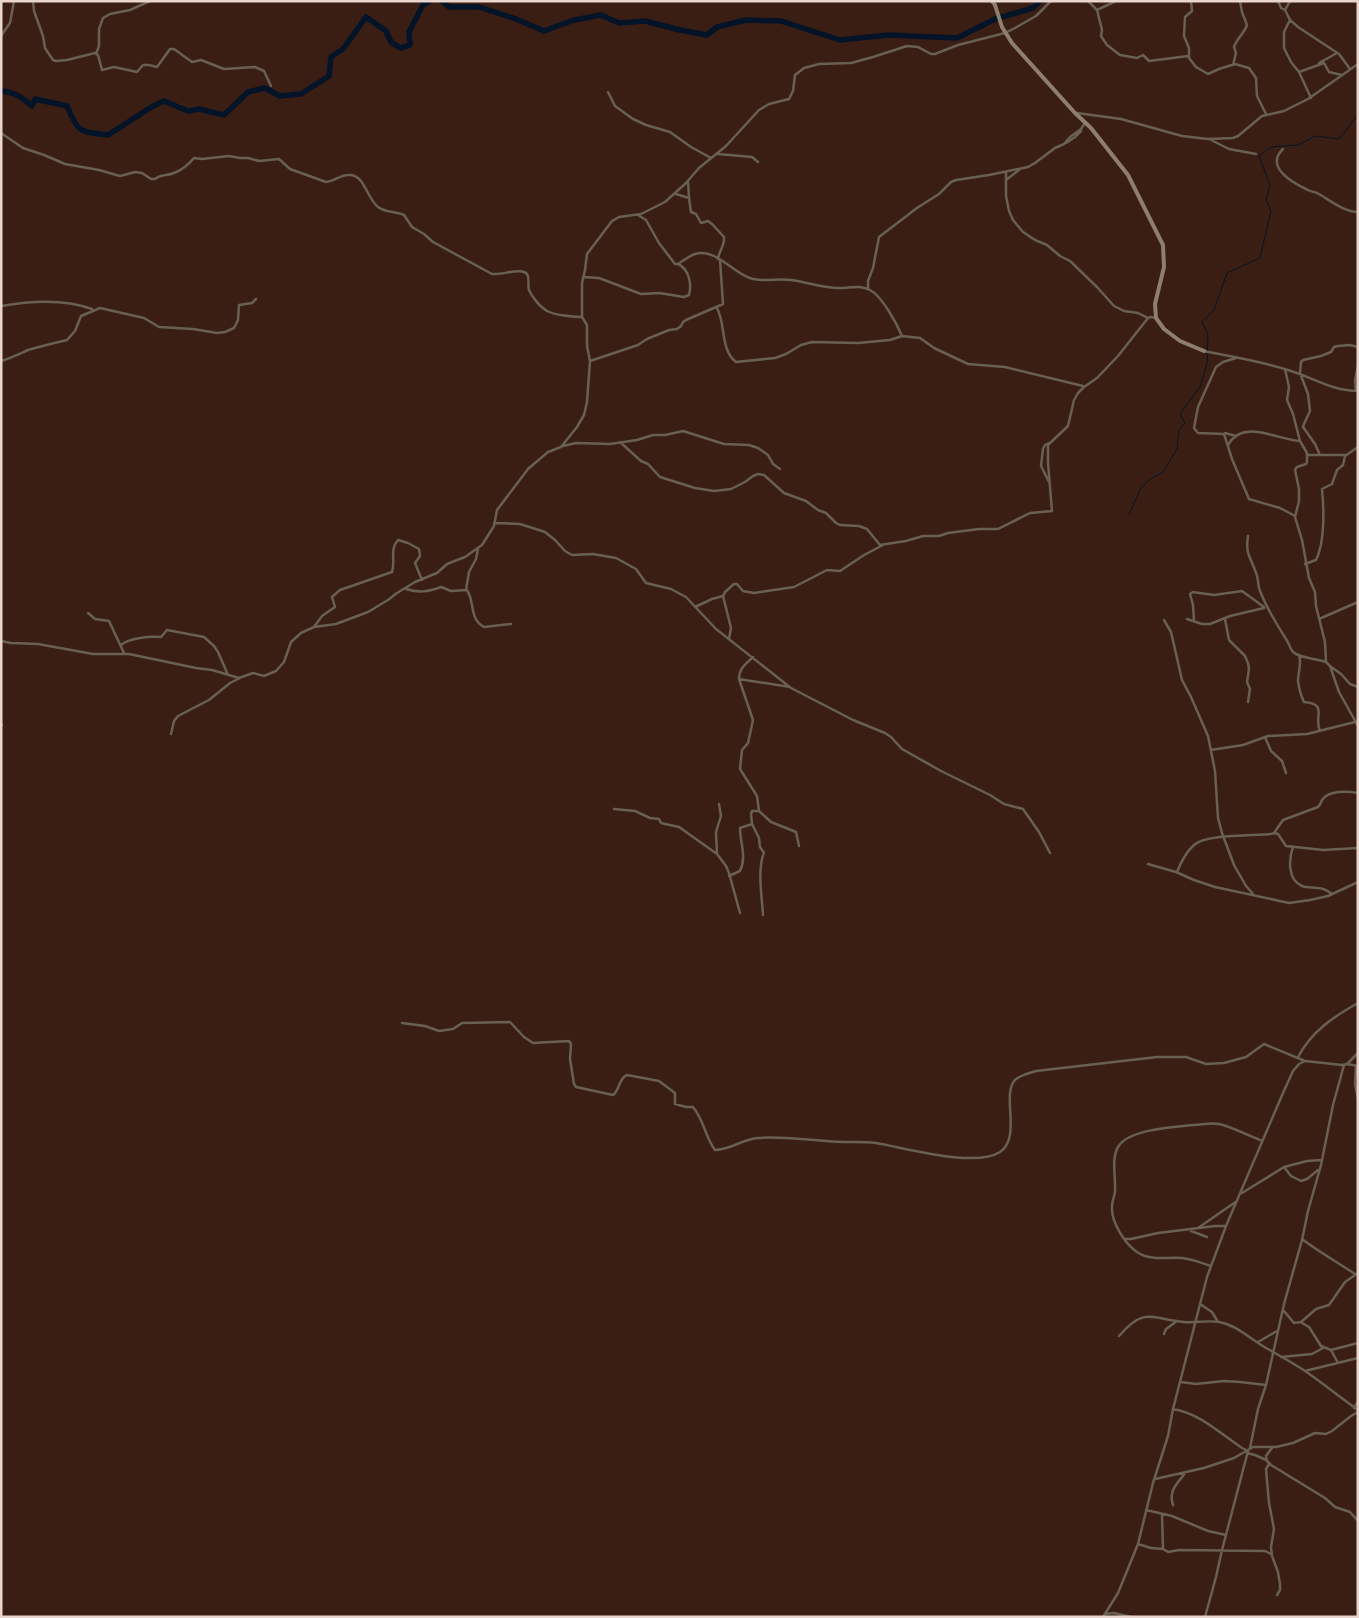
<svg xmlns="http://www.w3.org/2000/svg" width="1359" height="1618" font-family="'Open Sans',sans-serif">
<rect width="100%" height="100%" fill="#3a1e13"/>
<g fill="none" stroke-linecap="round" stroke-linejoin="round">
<path stroke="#031328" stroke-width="1" d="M1129 514 1141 488 1150 479 1163 472 1177 449 1179 430 1185 423 1180 414 1200 387 1207 363 1208 335 1202 322 1214 310 1227 273 1260 258 1271 211 1266 200 1270 185 1259 156 1271 147 1298 145 1315 136 1339 139 1358 115"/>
<path stroke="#031328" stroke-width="5.5" d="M442 1 449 7H479L516 19 544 31 574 20 601 15 619 23 645 21 680 30 707 35 717 27 746 20 781 21 840 40 889 35 957 38 995 19 1033 8 1040 1
M1 91C14 92 22 97 32 106L35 99 67 106C79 134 79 131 108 135L153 106 164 101 188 111 199 109 224 115 248 92 265 88 280 96 301 94 329 76 331 57 343 49 366 17 386 31 391 42 400 48 410 45 409 32 423 5 430 1"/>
<path stroke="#695f53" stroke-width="2.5" d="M33 1 34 11 43 36 45 48 53 60 56 61 67 60 95 53 98 55 102 70 114 67 137 72 143 65H149L157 67 170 49H174L192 62 201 60 224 69 255 67 264 71 271 86
M1088 1 1097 10 1102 30 1101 36 1107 45 1120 55 1137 58 1143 55 1149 61 1188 56
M1191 1 1192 11 1185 17 1184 36 1189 48V58L1196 67 1208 74 1219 69 1235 64 1249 68 1256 78 1257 96 1266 114
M1278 1 1281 8 1285 10
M1290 1 1285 10 1290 20 1284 32V48L1291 62 1299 72 1311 98
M1097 10 1116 1
M1290 20 1298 27 1339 54 1350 69
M1 36 10 23 14 1
M96 54 99 46V29L103 18 110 14 130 10 150 1
M1319 63 1337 53
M1233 65 1236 53 1234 47C1237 38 1244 34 1247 25L1242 12 1240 1
M1299 72 1324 63 1329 72 1342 75
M608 92 615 106 633 119 646 125 670 132 691 147 711 158
M1077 113 1121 119 1182 136 1208 139 1233 138 1238 136 1262 116 1284 111 1308 99 1358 64
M1 133 23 148 44 155 65 164 99 170 120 176 135 172 142 173 151 179H155C161 174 167 176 174 173 182 170 189 164 194 158L202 159 229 156 240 158H248L259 161 279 159 290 169 326 182C334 181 341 175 348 175 364 173 366 197 378 207 386 213 395 211 404 215L412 227 424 234 433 242 492 274C501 275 517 269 524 272 531 274 527 284 529 290 532 297 540 307 547 311 554 315 574 317 582 317L587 325V346L590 361 587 402 584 415 577 427 561 447 548 452 528 469 497 510 494 526 482 545 465 557 447 564 437 573 415 582 397 593 388 600 368 612 336 624 314 627 301 633 291 642 284 662 276 671 264 676 253 673 239 678 212 670 196 668 129 654H93L38 644 11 643 1 641
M1209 139 1229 149 1256 154
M1066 143 1075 137 1081 131
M1283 149C1264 167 1293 183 1308 190 1312 192 1316 192 1319 194 1331 201 1344 212 1358 212
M718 154 752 157 758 162
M1006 172V196L1009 211 1013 220 1023 232 1035 240 1047 245 1060 256 1070 261 1097 287 1114 306 1124 311 1138 313 1148 318 1151 317 1156 318
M1006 180 1019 170
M688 181 689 198 691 212 696 214 701 223 708 221 712 224 724 237C725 245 719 251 718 259
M676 194 689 198
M638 215 646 220 659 243 675 264H678C683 261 689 256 695 254 716 247 734 275 753 279 765 282 778 278 791 280 806 282 821 287 836 288 848 289 858 284 870 290 882 296 897 324 902 336
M583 277 599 278 641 294 659 293 684 297 689 295C692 284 689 269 678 264
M868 289V281L873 268 879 237 917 208 939 194 951 182 956 180 989 175 1028 167 1035 163 1055 148 1064 144 1070 137 1081 129 1085 123
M1 306C29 301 65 299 92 309L93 311 100 308 144 318 159 327 193 329 217 333 225 332 234 328 238 320 239 305 252 303 256 299
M717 308C726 324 720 350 736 362L775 358 786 354 801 345 812 342 858 343 890 340 902 336 920 338 934 348 968 364 1005 367 1083 386
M582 317V283L585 270 587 254 612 221 619 217 641 214 665 202 686 183 699 168 726 146 759 110 769 104 789 99 793 91 795 75 804 68 819 64 851 63 873 57 907 46 918 47 931 54H935L958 45 1005 33 1015 28 1036 16 1051 1
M1204 351C1232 357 1260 361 1288 370 1312 377 1332 391 1358 391
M1236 358 1223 362 1216 367 1198 407 1194 428 1198 433 1224 434 1232 459 1249 499 1280 508 1295 516
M1 361C11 358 19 354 28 350 41 346 55 343 67 340L75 331 81 316 93 311
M590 361 638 345 647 339 669 330 677 329 681 326 683 322 686 320 723 304 720 260
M1285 369 1289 387 1287 400 1293 414 1300 441 1307 453V462L1306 464 1297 467 1295 470 1299 489V501L1295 517 1302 540 1309 578 1315 592 1316 606 1325 642 1326 662 1330 666 1339 692 1358 726
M1356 391 1355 381 1358 365
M1225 433 1236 436
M620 442 641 461 648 464 660 477 695 488 714 491 731 489 745 482 753 476 758 474 764 475 784 493 806 501 818 510 826 513 836 523 840 525 859 526 867 529 880 545 906 541 923 536H939L948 533 979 529H998L1030 513 1052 511 1048 463V445L1068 426 1074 400 1078 393 1084 387 1097 378 1118 356 1148 318
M1049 443 1045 445 1043 449 1041 466 1049 482
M1228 445C1242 418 1278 440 1300 441
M563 446 576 443 610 444 637 440 653 435H665L683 431 724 444 749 445 758 448 768 455 773 464 780 469
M1307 455H1345
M1320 455 1315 444 1303 427 1304 424 1310 411 1308 394 1300 373 1301 362 1303 360 1321 356 1331 352 1334 347 1338 346 1350 345 1358 347
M494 523 520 524 545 532 555 540 565 551 572 555 593 554 616 558 636 569 646 583 671 589 686 597 716 629 791 688 853 720 885 733 891 737 902 749 941 771 990 795 1004 804 1023 809 1039 832 1050 853
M1248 536C1245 555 1251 557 1256 573 1258 577 1258 583 1259 588 1265 606 1276 623 1286 639 1289 643 1290 649 1293 652 1299 658 1318 659 1326 662
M1305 564 1316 560C1325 542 1324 509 1322 489L1332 484 1337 470 1343 465 1345 456 1358 447
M406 589C419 593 428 592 441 587L451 591 467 590C475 602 469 619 484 627L511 624
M466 590 469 572 476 559 478 549
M695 607 712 599 723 596
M88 613 95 619 109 621 124 653
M1187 619 1202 624H1210L1230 616 1264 608
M1225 619 1229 640 1245 656 1248 663 1249 669 1247 682 1250 689 1248 702
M1319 619 1358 602
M1164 620 1171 632 1182 680 1191 697 1208 736 1215 771 1218 818 1222 833 1234 865 1246 886 1254 895
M1194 621 1193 605 1190 594 1193 592 1214 595 1242 591 1264 607
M314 627 322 616 335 607 332 597 340 590 392 572C396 560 389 550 398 540L408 543 419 549 420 556 415 563 422 580
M729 639 731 628 723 596 725 592 734 584H737L743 591 754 593 794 587 827 570 840 571 864 555 883 545
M121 645C129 638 150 636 161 637L167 630 204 637 214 646 218 652 228 675
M1299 655C1302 664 1298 672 1298 681 1299 688 1301 696 1304 702 1329 704 1313 717 1320 731
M753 657C746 664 739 668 739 679L753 720 748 743 742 750 740 769 757 796 759 811 771 822 796 832 799 846
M1330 666 1341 674 1350 684 1358 687
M739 679 790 687
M1 725H2
M171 734 174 721 178 716 209 700 230 683 240 678
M1265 737 1271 751 1282 761 1286 773
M1211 750 1243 745 1268 736 1307 734 1355 722
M614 809 635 811 650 818 659 819 661 823 679 827 717 854 726 866 729 873 740 913
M752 824 759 838 760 847 764 853C757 868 762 898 763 915
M1274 833 1278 834 1286 846 1323 850 1358 848
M1293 847C1289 858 1287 880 1302 886 1307 888 1313 887 1318 888 1323 888 1328 891 1332 894
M717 854 716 832 721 816 719 804
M1148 864 1176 872 1194 880 1215 887 1289 903 1310 900 1328 896 1358 882
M1177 872C1181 862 1186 852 1194 845 1205 834 1255 836 1271 834L1274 833 1283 820 1318 807C1320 805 1321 803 1322 800 1329 790 1347 791 1358 793
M729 876 740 871C747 856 740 843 740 828L752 824 751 814 752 811H759
M402 1023 425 1026 439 1031 453 1029 462 1023 510 1022 524 1037 533 1043 569 1041 571 1044 570 1059 574 1084 576 1087 613 1095C620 1090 618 1079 627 1075L659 1081 675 1093V1104L686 1107H693C704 1120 705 1137 715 1150 730 1150 743 1139 758 1138 781 1136 804 1140 827 1141 843 1143 860 1141 876 1143 906 1148 975 1168 1000 1152 1022 1137 1001 1095 1015 1080 1020 1075 1029 1073 1036 1071L1157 1057H1186L1206 1064 1224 1063 1246 1057 1264 1044 1305 1061
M1298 1057C1312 1031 1333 1017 1358 1003
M1347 1064 1358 1066
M1356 1066 1355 1084 1358 1099
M1284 1167 1291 1176 1301 1181 1307 1179 1318 1170
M1242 1193 1284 1167 1307 1161 1322 1160
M1198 1228 1237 1201
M1191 1231 1207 1237
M1124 1239H1131L1158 1233 1215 1226H1226
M1302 1239C1319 1252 1337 1262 1355 1274
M1211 1266C1202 1263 1192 1259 1182 1258 1166 1257 1150 1261 1137 1252 1125 1244 1111 1222 1112 1207 1112 1202 1114 1197 1115 1192 1116 1178 1111 1159 1118 1147 1128 1129 1174 1127 1193 1125 1201 1125 1211 1122 1219 1124 1232 1127 1245 1134 1258 1139L1262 1141
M1200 1304 1212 1312 1218 1322
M1284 1311 1294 1323 1301 1322 1316 1309 1329 1305 1345 1282 1358 1273
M1302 1323 1309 1327 1321 1346 1331 1350 1338 1363
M1164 1334 1166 1329 1177 1321
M1119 1336C1145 1306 1151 1319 1184 1322 1196 1323 1207 1320 1219 1322 1237 1325 1250 1339 1266 1348 1280 1356 1295 1364 1308 1373 1325 1385 1341 1398 1358 1410
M1258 1342 1277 1331
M1331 1350 1358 1343
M1281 1357 1312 1354 1323 1348
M1305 1371 1358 1358
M1181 1382 1196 1384 1224 1381 1240 1382 1266 1385
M1354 1408 1358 1401
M1173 1409C1199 1413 1221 1434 1242 1448L1248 1451 1222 1550 1216 1577 1205 1617
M1250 1448 1258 1409 1266 1385 1284 1304 1302 1240 1308 1211 1321 1165 1333 1105 1344 1065
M1272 1448 1266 1456 1267 1461 1271 1465 1325 1498 1335 1507 1350 1512 1358 1521
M1247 1453 1255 1455 1266 1460
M1269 1464 1266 1469 1269 1503 1274 1529 1271 1547 1272 1556 1278 1572 1280 1584V1590L1277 1595
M1155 1479 1204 1468 1234 1458 1253 1447H1276L1293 1443 1315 1433 1326 1434 1332 1431 1351 1416 1358 1412
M1173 1505C1168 1490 1178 1483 1186 1472
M1146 1510 1172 1516 1208 1531 1226 1535
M1162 1514 1163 1549
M1138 1544 1151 1548 1163 1549 1168 1552 1179 1550 1265 1551 1271 1554
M1105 1614 1114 1613 1131 1617
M1103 1617 1118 1593 1138 1544 1153 1483 1168 1436 1173 1409 1207 1277 1226 1226 1283 1093 1293 1071 1299 1064 1305 1061 1342 1065 1347 1064 1358 1053"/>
<path stroke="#8e7e6c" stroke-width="4" d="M992 1 995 5 1002 27 1012 43 1075 113 1091 128 1128 175 1163 245 1164 267 1155 304 1156 318 1164 329 1180 341 1204 351"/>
</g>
<rect width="1359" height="1618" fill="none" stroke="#e9d5ce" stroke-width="5"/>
</svg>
